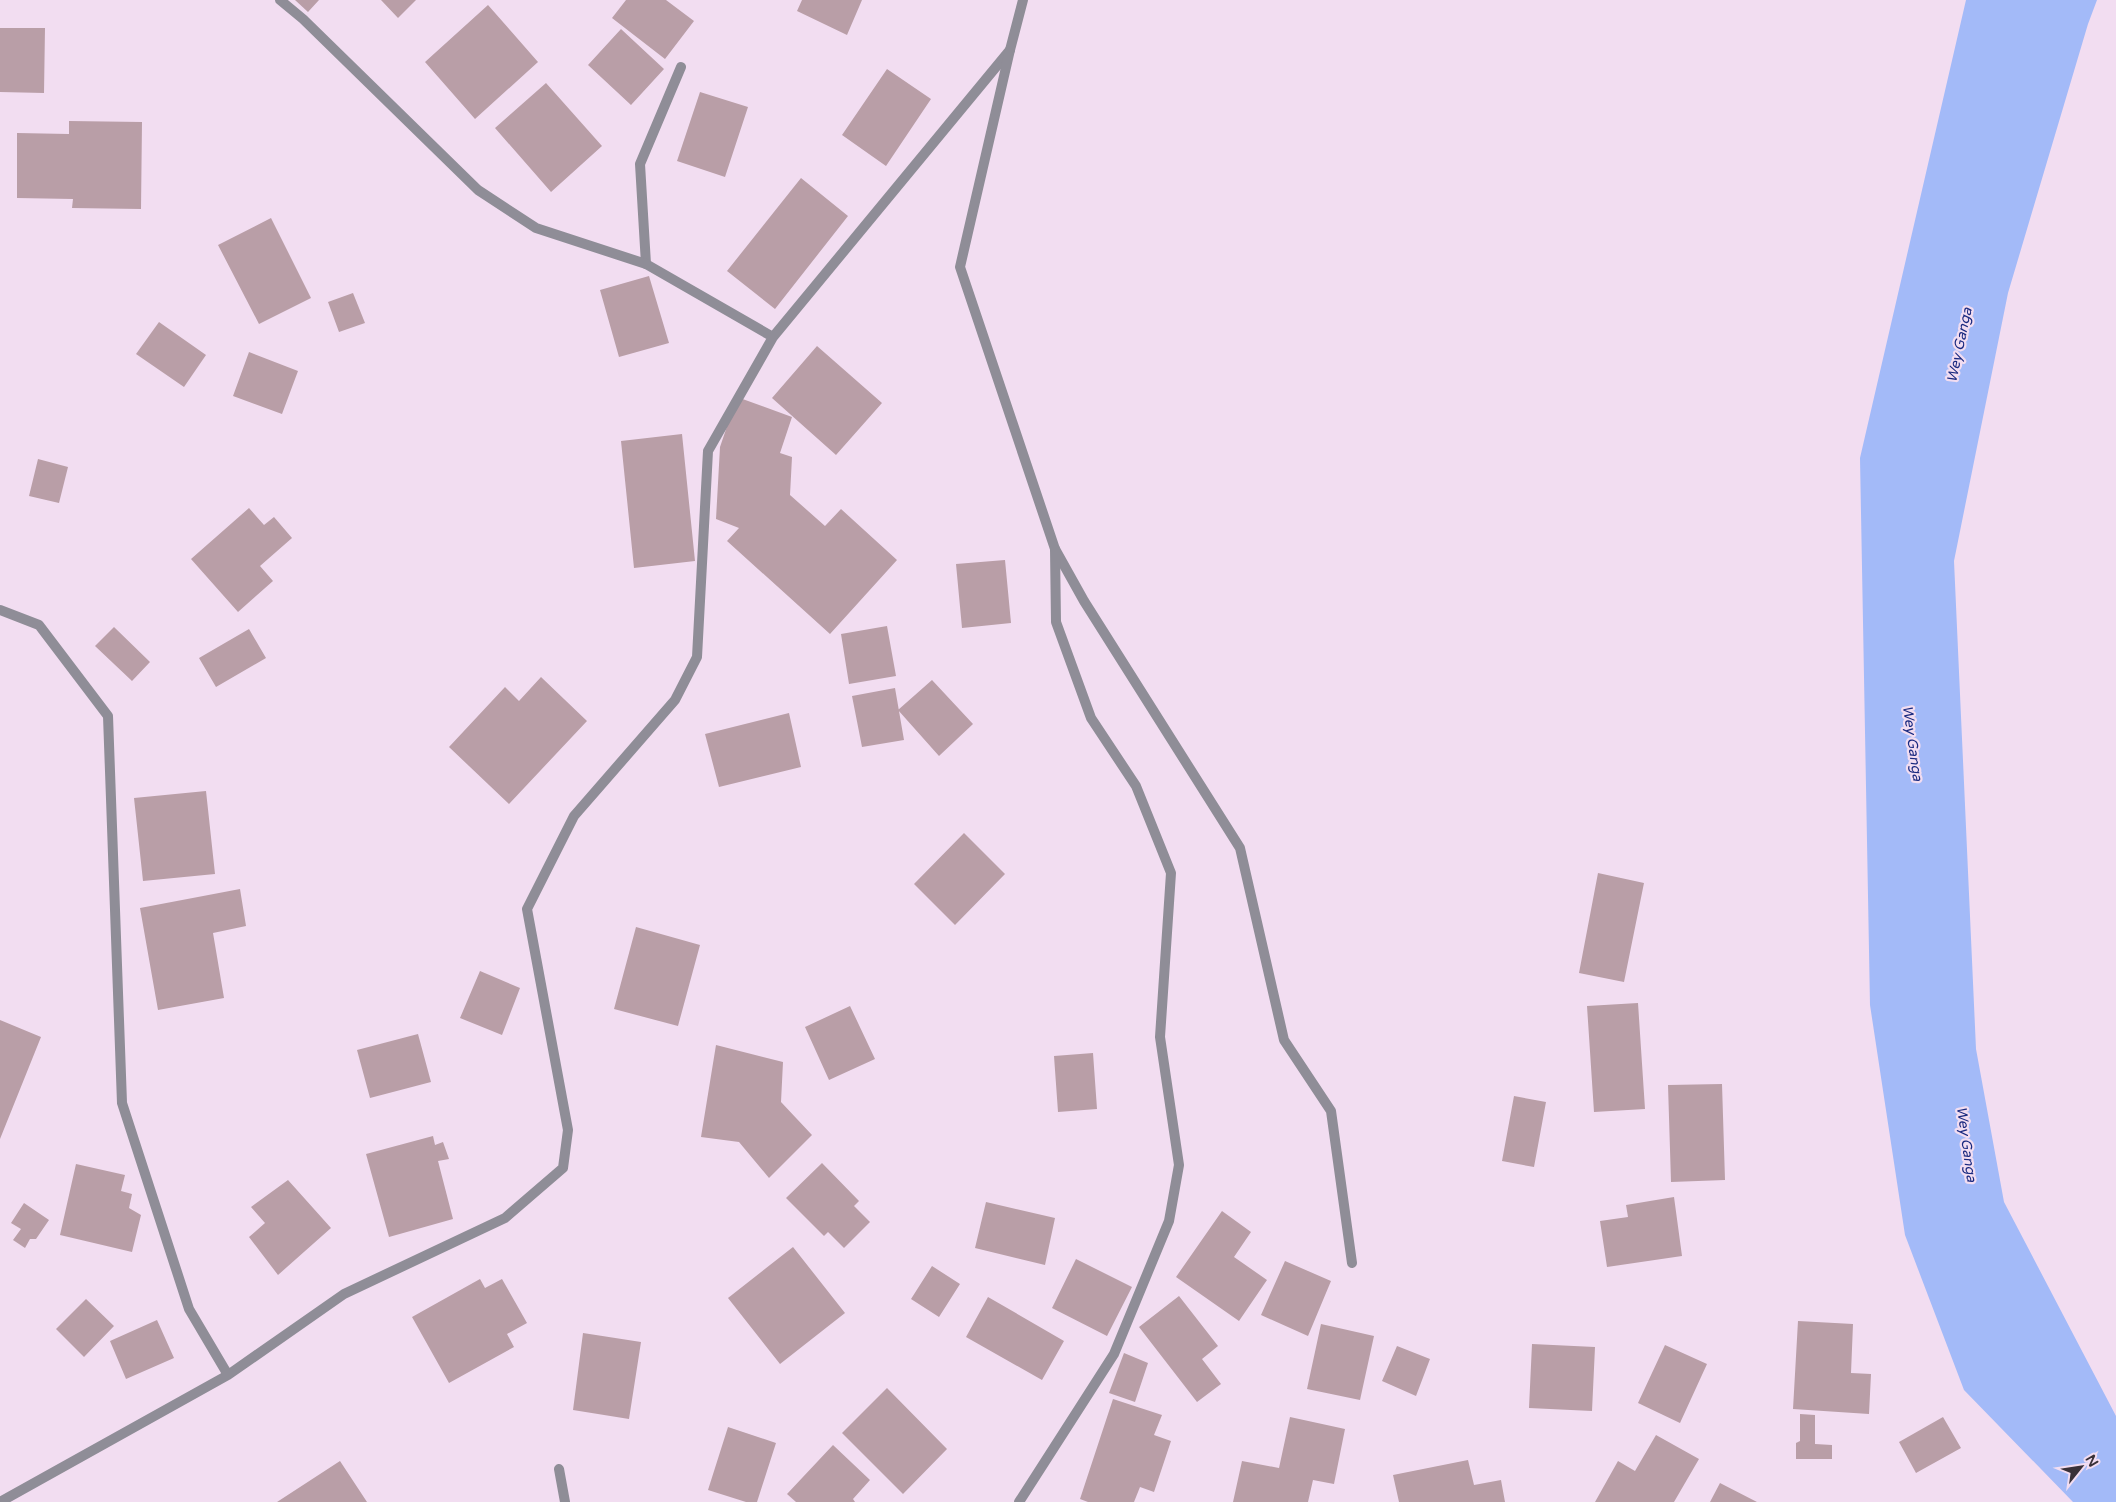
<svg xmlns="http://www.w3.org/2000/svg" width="2116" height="1502" font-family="'Varela Round',sans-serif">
<rect width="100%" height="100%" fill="#f2ddf1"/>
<path fill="#a3baf8" d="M1966 0H2097L2088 24 2008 293 1954 561 1976 1049 2004 1202 2116 1416V1502H2073L1964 1390 1905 1235 1870 1005 1860 458Z"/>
<path fill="#b99ea7" d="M295 0H319L308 12Z
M381 0H416L398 18Z
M626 0H666L694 21 665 59 612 18Z
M802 0H862L847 35 797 11Z
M488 5 538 62 475 119 425 62Z
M0 28H45L44 93 0 92Z
M621 29 664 69 631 105 588 65Z
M887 69 931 99 886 166 842 135Z
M546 83 602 146 551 192 495 128Z
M700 92 748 107 725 177 677 161Z
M69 121 142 122 141 209 72 208 73 199 17 198V133L69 134Z
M801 178 848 216 775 309 727 271Z
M271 218 311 298 259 324 218 245Z
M649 276 669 343 619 357 600 290Z
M353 293 365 323 339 332 328 302Z
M159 322 206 355 184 387 136 354Z
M817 346 882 403 836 455 772 398Z
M249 352 298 371 282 414 233 396Z
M737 397 792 417 780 453 792 457 790 495 825 526 841 509 897 560 830 634 727 541 739 528 716 519 720 447Z
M682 434 695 561 634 568 621 441Z
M38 459 68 467 59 503 29 496Z
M249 508 264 525 274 517 292 538 260 566 273 581 238 612 191 559Z
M1005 560 1011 623 962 628 956 564Z
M887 626 896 676 849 684 841 634Z
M114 627 150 662 132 681 95 646Z
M249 629 266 658 216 687 199 658Z
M541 677 587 721 509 804 449 747 505 687 519 701Z
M932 680 973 724 939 756 898 710Z
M895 688 904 740 862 747 852 696Z
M789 713 801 767 719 787 705 734Z
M206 791 215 874 143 881 134 798Z
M964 833 1005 874 955 925 914 884Z
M1598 873 1644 883 1624 982 1579 973Z
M240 889 246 926 213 933 224 998 158 1010 140 908Z
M636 927 700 945 678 1026 614 1009Z
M480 971 520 988 502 1035 460 1018Z
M1638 1003 1645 1109 1594 1112 1587 1006Z
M850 1006 875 1059 829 1080 805 1027Z
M0 1020 41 1037 0 1139Z
M418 1034 431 1082 370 1098 357 1050Z
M716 1045 783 1062 781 1102 812 1135 769 1178 739 1142 701 1137Z
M1093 1053 1097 1109 1058 1112 1054 1056Z
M1722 1084 1725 1180 1671 1182 1668 1085Z
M1514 1096 1546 1102 1534 1167 1502 1161Z
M433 1136 435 1145 443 1142 449 1159 438 1161 453 1219 389 1237 366 1154Z
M822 1163 859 1201 854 1206 870 1222 844 1248 828 1232 824 1236 786 1198Z
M76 1164 125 1175 121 1191 132 1194 129 1208 141 1215 132 1252 60 1235Z
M288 1180 331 1228 278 1275 249 1237 265 1223 251 1207Z
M1674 1197 1682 1256 1607 1267 1600 1221 1628 1217 1626 1205Z
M986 1202 1055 1218 1045 1265 975 1248Z
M24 1203 49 1220 36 1239H30L25 1248 13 1240 21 1229 11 1223Z
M1222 1211 1251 1232 1234 1257 1267 1280 1239 1321 1176 1277Z
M793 1247 845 1313 780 1364 728 1298Z
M1076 1259 1132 1287 1107 1336 1052 1308Z
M1285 1261 1331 1281 1308 1336 1261 1315Z
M932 1266 960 1284 939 1317 911 1299Z
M480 1279 485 1288 502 1279 527 1323 507 1334 514 1347 449 1383 412 1317Z
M1179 1296 1218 1346 1202 1359 1221 1384 1197 1402 1139 1327Z
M988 1297 1064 1341 1042 1380 966 1337Z
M86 1299 114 1326 84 1357 56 1329Z
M157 1320 174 1358 126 1379 110 1341Z
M1798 1321 1853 1324 1851 1373 1871 1374 1869 1414 1793 1409Z
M1321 1324 1374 1336 1360 1400 1307 1389Z
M583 1333 641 1342 629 1419 573 1410Z
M1532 1344 1595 1347 1592 1411 1529 1408Z
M1665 1345 1707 1364 1680 1423 1638 1403Z
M1397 1346 1430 1359 1416 1396 1382 1381Z
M1124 1353 1148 1363 1135 1402 1109 1393Z
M887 1388 947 1449 903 1494 842 1433Z
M1113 1399 1162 1415 1154 1435 1171 1441 1154 1492 1140 1487 1134 1502H1088L1080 1499Z
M1800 1414 1815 1415V1444L1832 1445V1459H1796V1443L1800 1441Z
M1290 1417 1345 1429 1334 1484 1313 1480 1308 1502H1233L1242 1461 1279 1468Z
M1943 1417 1961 1448 1916 1473 1899 1442Z
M728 1427 776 1443 757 1502H746L708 1490Z
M1656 1435 1699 1459 1674 1502H1595L1618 1461 1635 1471Z
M833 1445 870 1480 853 1499 855 1502H796L787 1494Z
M1468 1460 1474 1485 1501 1480 1505 1502H1399L1393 1475Z
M340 1461 367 1502H277Z
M1720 1483 1757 1502H1710Z"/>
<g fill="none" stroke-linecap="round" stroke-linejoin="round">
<path stroke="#8f8d97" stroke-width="10" d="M646 264 640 164 681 67"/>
<path stroke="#8f8d97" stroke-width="10" d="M280 0 303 19 478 190 536 228 646 264 773 337
M1055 549 1084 601 1240 848 1284 1040 1331 1111 1352 1263
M0 610 39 625 108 716 122 1103 189 1309 228 1375
M559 1469 565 1502
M0 1502 228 1375 344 1294 505 1218 563 1168 568 1130 527 909 574 816 675 700 697 657 708 451 773 337 1010 50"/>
<path stroke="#8f8d97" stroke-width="10" d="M1019 1502 1114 1354 1169 1221 1179 1165 1160 1037 1171 873 1136 786 1091 718 1056 622 1055 549 960 267 1010 50 1023 0"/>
</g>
<g text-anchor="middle" stroke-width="4.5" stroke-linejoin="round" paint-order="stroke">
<g font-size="14" font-style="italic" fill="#19297f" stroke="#f2ddf1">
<text transform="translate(1959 345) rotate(-78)" y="5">Wey Ganga</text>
<text transform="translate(1913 743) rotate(82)" y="5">Wey Ganga</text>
<text transform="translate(1967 1144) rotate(82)" y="5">Wey Ganga</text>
</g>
</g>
<g transform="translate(2081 1467) rotate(60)" stroke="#f2ddf1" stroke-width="4" paint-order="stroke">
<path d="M0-4L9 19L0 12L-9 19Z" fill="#393138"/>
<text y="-8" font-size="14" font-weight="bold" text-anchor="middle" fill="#393138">N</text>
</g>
</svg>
